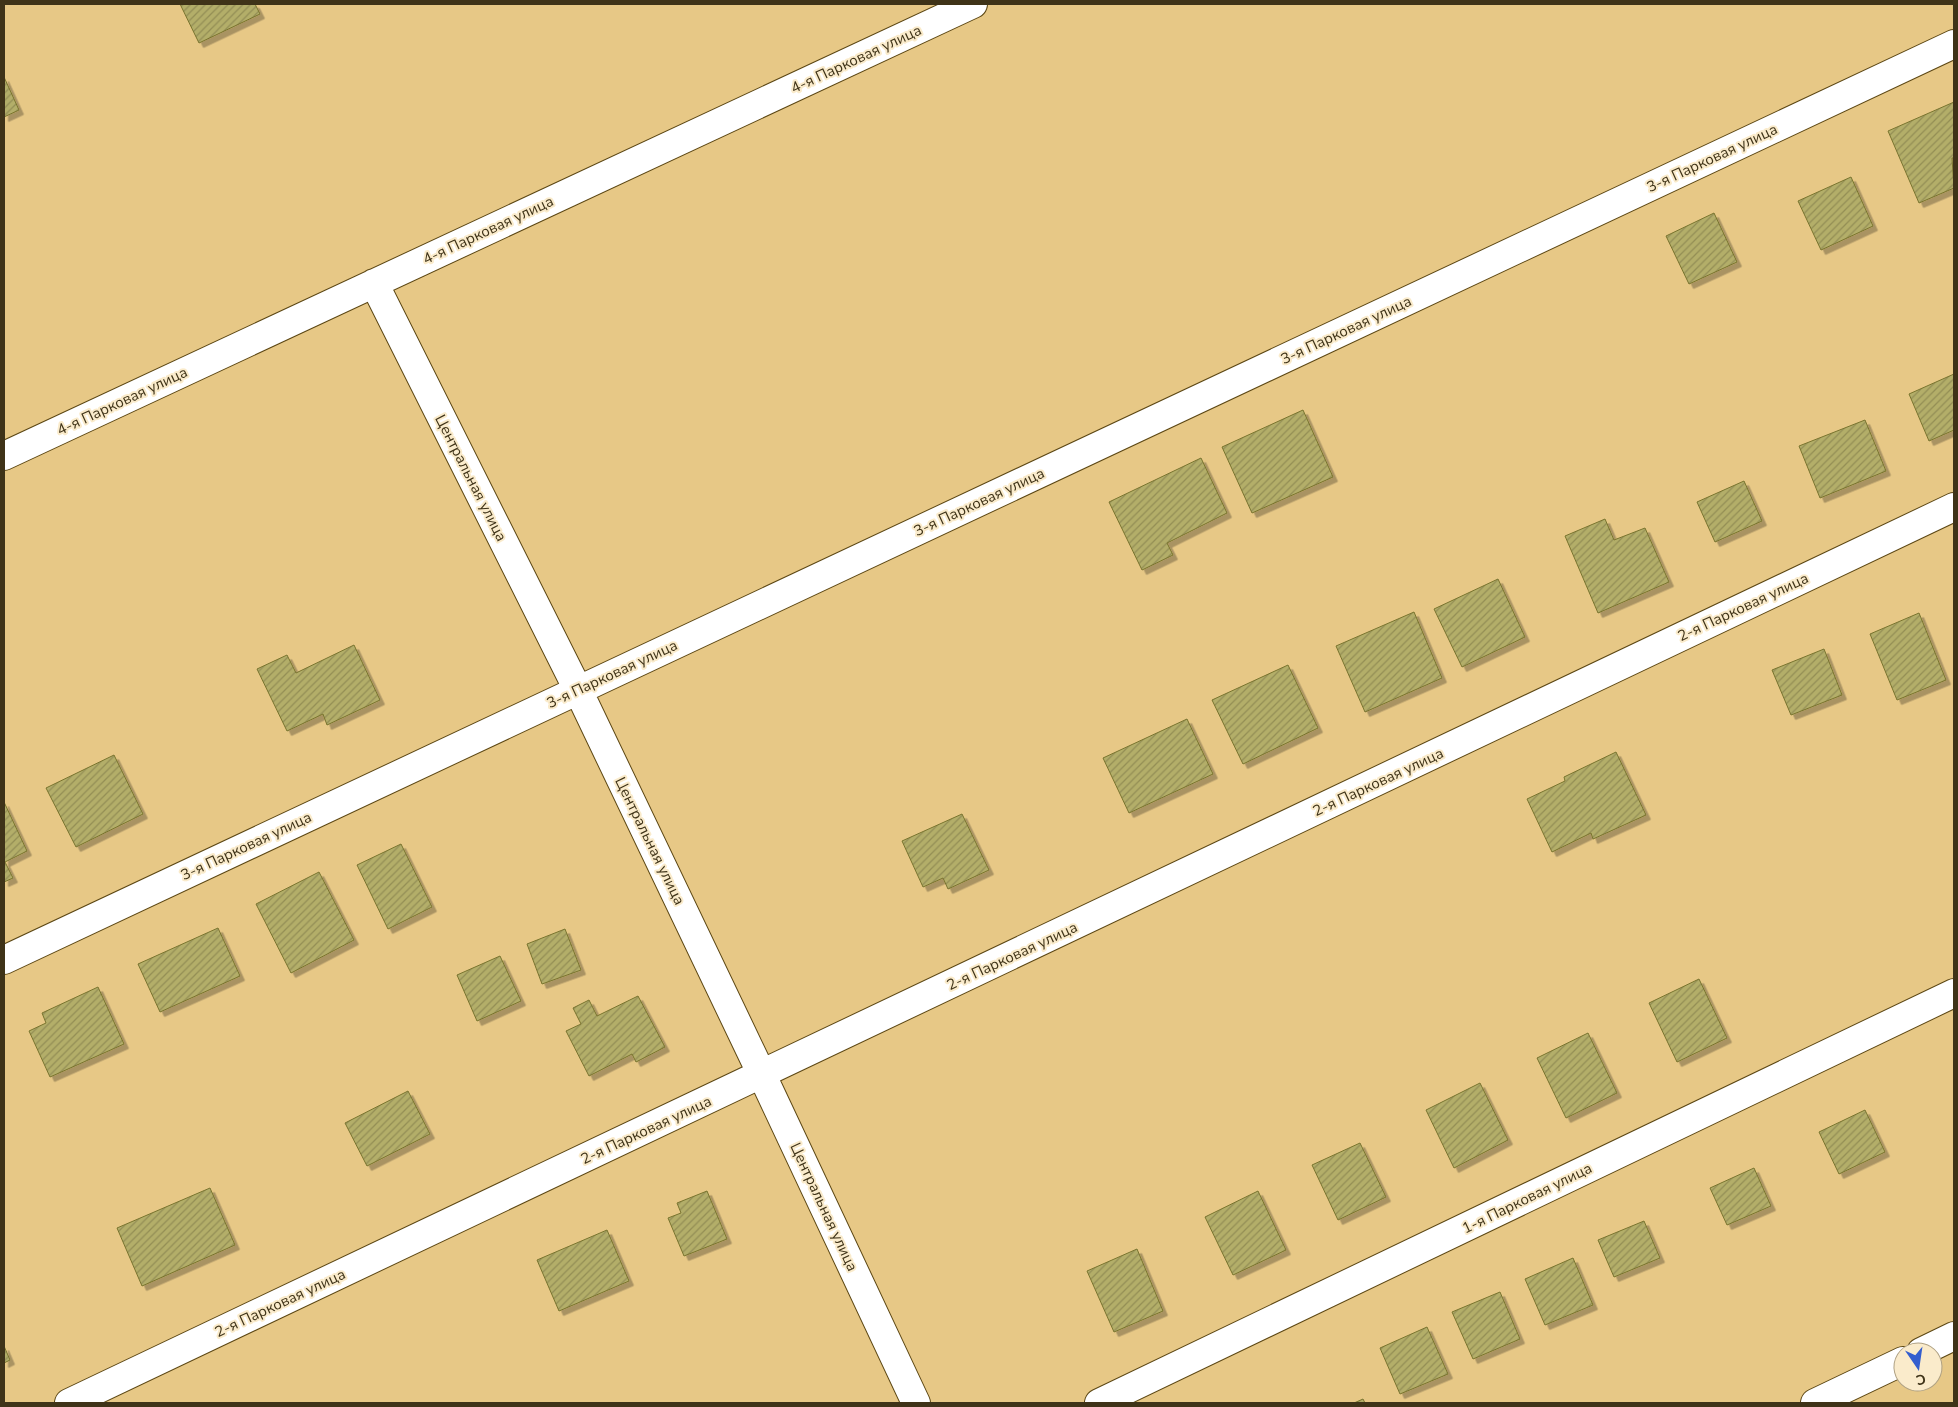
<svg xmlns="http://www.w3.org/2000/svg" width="1958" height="1407" font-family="'Nunito Sans',sans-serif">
<defs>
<pattern id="building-hatch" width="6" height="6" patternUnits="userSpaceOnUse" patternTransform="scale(1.25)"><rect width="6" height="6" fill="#b3ae69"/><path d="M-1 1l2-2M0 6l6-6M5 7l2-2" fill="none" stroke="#938e55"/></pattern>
<filter id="shadow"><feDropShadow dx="4.5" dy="4.5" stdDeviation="0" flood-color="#0004"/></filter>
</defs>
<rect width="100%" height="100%" fill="#e7c886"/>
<path fill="url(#building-hatch)" stroke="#79742f" filter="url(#shadow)" d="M180 4H255L260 14 199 43Z
M4 77 19 110 4 117Z
M1954 102V158H1952L1954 188 1919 203 1888 131Z
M1851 177 1873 226 1821 250 1798 201Z
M1714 213 1737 262 1689 284 1666 236Z
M1954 374V430L1929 441 1909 394Z
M1303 410 1333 477 1252 513 1222 447Z
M1865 420 1886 471 1820 498 1799 446Z
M1201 458 1227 513 1167 543 1173 555 1142 570 1109 502Z
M1744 481 1762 521 1715 542 1697 502Z
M1605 519 1614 540 1645 528 1669 582 1598 613 1565 536Z
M1498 579 1525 637 1462 667 1434 609Z
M1414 612 1442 678 1365 712 1336 646Z
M1919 613 1946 680 1897 700 1870 634Z
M354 645 380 700 327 725 323 714 287 731 257 669 287 655 296 673Z
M1824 649 1842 695 1791 715 1772 670Z
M1288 665 1318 728 1243 764 1212 700Z
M1187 719 1213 774 1129 813 1103 758Z
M1616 752 1646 815 1593 839 1591 833 1552 852 1527 799 1565 781 1564 777Z
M114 755 143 814 76 847 46 788Z
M4 802 27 851 5 862 13 878 4 882Z
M962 814 989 870 948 889 943 878 923 887 902 841Z
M401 844 432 907 388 929 357 865Z
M319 872 354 940 291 973 256 904Z
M218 928 240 976 160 1012 138 964Z
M565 929 581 970 542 984 527 944Z
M500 956 521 1001 477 1021 457 975Z
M1699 979 1727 1038 1677 1062 1649 1003Z
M98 987 124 1044 50 1077 29 1031 46 1023 42 1013Z
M638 996 665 1047 636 1062 632 1054 589 1076 566 1031 581 1024 573 1008 589 1000 597 1016Z
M1588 1033 1617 1093 1566 1118 1537 1058Z
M1480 1083 1508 1140 1454 1168 1426 1110Z
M408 1091 430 1134 367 1166 345 1123Z
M1865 1110 1885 1152 1839 1174 1819 1132Z
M1360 1143 1386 1197 1338 1220 1312 1165Z
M1754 1168 1771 1206 1727 1225 1710 1188Z
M210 1188 235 1245 142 1286 117 1228Z
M707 1191 727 1239 684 1256 668 1218 681 1213 677 1203Z
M1258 1191 1286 1250 1233 1275 1205 1217Z
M1644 1221 1660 1258 1614 1277 1598 1240Z
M607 1230 629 1281 559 1311 537 1260Z
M1137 1249 1163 1311 1114 1332 1087 1271Z
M1573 1258 1593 1305 1545 1325 1525 1279Z
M1500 1292 1520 1339 1473 1359 1452 1312Z
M1427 1327 1448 1374 1400 1394 1380 1348Z
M4 1346 10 1360 4 1363Z
M1363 1399 1365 1403H1354Z"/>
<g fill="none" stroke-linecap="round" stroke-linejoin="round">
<defs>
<path id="street" d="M374 283 578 690 762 1075 916 1403
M4 456 973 4
M4 960 1954 44
M1921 1352 1954 1336
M69 1403 1954 507
M1099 1403 1954 993
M1815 1403 1903 1361"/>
</defs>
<use href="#street" stroke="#5c4714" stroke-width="30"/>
<use href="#street" stroke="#fff" stroke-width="28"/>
</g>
<g text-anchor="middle" stroke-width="4" stroke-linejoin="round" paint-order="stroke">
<g font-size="15" fill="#3f3318" stroke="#faebcb">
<text transform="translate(856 59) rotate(-25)" y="5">4-я Парковая улица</text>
<text transform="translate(1712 158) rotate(-25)" y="5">3-я Парковая улица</text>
<text transform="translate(488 230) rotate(-25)" y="5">4-я Парковая улица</text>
<text transform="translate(1346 330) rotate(-25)" y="5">3-я Парковая улица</text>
<text transform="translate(122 401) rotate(-25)" y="5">4-я Парковая улица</text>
<text transform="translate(471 478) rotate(63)" y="5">Центральная улица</text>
<text transform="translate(979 502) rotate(-25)" y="5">3-я Парковая улица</text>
<text transform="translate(1743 607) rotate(-25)" y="5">2-я Парковая улица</text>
<text transform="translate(612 674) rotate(-25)" y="5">3-я Парковая улица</text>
<text transform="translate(1378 782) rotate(-25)" y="5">2-я Парковая улица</text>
<text transform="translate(650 841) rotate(64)" y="5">Центральная улица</text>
<text transform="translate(246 846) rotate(-25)" y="5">3-я Парковая улица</text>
<text transform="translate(1012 956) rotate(-25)" y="5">2-я Парковая улица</text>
<text transform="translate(646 1130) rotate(-25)" y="5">2-я Парковая улица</text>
<text transform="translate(1527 1198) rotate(-26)" y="5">1-я Парковая улица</text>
<text transform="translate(824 1207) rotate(65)" y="5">Центральная улица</text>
<text transform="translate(280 1303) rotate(-25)" y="5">2-я Парковая улица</text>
</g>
</g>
<rect width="1958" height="1407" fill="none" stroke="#3f3318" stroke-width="10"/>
<g transform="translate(1918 1367) rotate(167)"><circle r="24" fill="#faebcb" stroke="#afa183"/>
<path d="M0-4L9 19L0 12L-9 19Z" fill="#345ece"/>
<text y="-8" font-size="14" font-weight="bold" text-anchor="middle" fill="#3f3318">С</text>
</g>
</svg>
